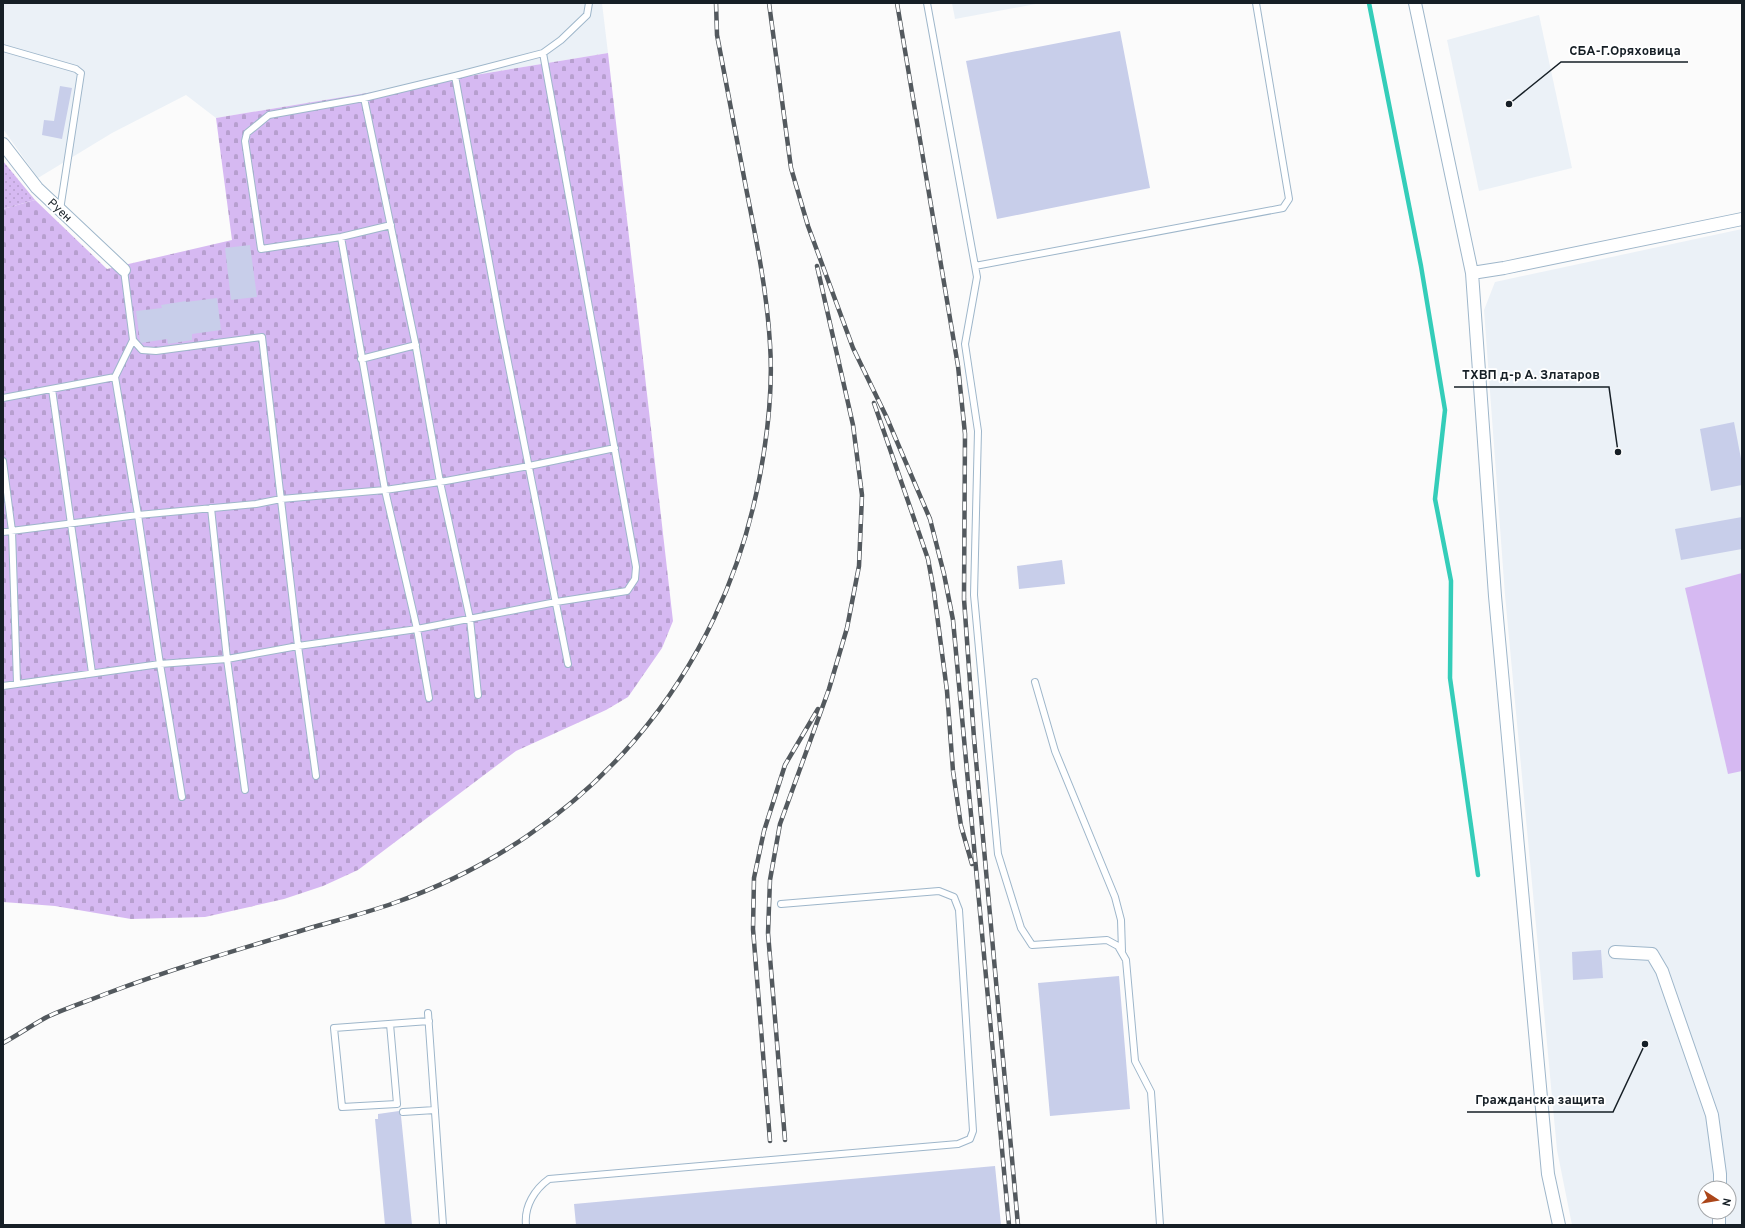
<svg xmlns="http://www.w3.org/2000/svg" width="1745" height="1228" font-family="Overpass,sans-serif">
<defs>
<pattern id="grass-dots" width="8" height="8" patternUnits="userSpaceOnUse"><rect width="8" height="8" fill="#d6b9f2"/><path d="M2 2h.1M6 6h.1" fill="none" stroke="#b79fcf" stroke-width="1.8" stroke-linecap="round"/></pattern>
<pattern id="cemetery-stones" width="16" height="16" patternUnits="userSpaceOnUse"><rect width="16" height="16" fill="#d6b9f2"/><path d="M2 7V4a2 2 0 0 1 4 0v3zM10 15v-3a2 2 0 0 1 4 0v3z" fill="#b79fcf"/></pattern>
</defs>
<rect width="100%" height="100%" fill="#fbfbfb"/>
<path fill="#ebf1f7" fill-rule="evenodd" d="M3 3H602L608 53 216 118 186 95 112 133 38 178 3 129Z
M952 3H1041L955 19Z
M1539 15 1572 168 1479 191 1447 40Z
M1742 229V1225H1572L1557 1150 1505 595 1484 310 1495 282ZM1705 1188H1729V1212H1705Z"/>
<path fill="url(#grass-dots)" d="M3 161 35 200 3 209Z"/>
<path fill="url(#cemetery-stones)" d="M608 53 673 621 662 648 628 697 606 710 516 751 358 870 323 886 284 899 205 917 131 919 55 906 3 902V209L35 200 107 269 232 240 216 118Z"/>
<path fill="#d6b9f2" d="M1742 573V771L1728 774 1685 588Z"/>
<g fill="none" stroke-linecap="round" stroke-linejoin="round">
<path stroke="#34cdb9" stroke-width="4.5" d="M1369 3 1421 266 1445 410 1435 499 1451 581 1450 678 1478 875"/>
</g>
<path fill="#c8ceea" d="M1120 31 1150 188 997 219 966 61Z
M60 86 72 88 62 139 42 135 44 120 54 121Z
M250 245 257 297 231 300 225 248Z
M217 298 221 330 192 334V340L168 344 167 339 141 343 140 341 136 311 162 308 161 305 186 301V302Z
M1734 422 1742 464V485L1711 491 1700 429Z
M1742 517V549L1681 560 1675 529Z
M1062 560 1065 584 1019 589 1017 566Z
M1601 950 1603 978 1573 980 1572 952Z
M1119 976 1130 1109 1050 1116 1038 983Z
M399 1111 401 1116 412 1225H385L375 1119H378V1114Z
M995 1166 1001 1225H576L574 1204Z"/>
<g fill="none" stroke-linecap="round" stroke-linejoin="round">
<defs>
<path id="service" d="M927 3 977 277 965 344 978 431 974 595 998 854 1021 928 1032 945 1107 940 1118 946 1126 960 1135 1061 1151 1092 1160 1225
M3 48 76 69 81 73 60 210
M455 76 501 327 568 664
M364 98 415 342 440 482 470 619 478 695
M391 225 341 237 261 249 245 141 247 133 269 115 364 98 455 76 543 53 561 40 587 15 589 3
M341 237 385 490 417 629 429 698
M975 266 1283 208 1289 199 1256 3
M124 270 133 340 142 350 156 351 262 337 298 646 316 776
M361 359 416 345
M52 389 92 673
M3 398 115 377 133 340
M3 461 12 531 17 683
M211 508 227 659 245 790
M3 532 138 515 115 377
M1035 682 1055 751 1115 897 1121 920 1122 951
M3 686 160 664 227 659 298 646 417 629 556 602 627 591 635 579 636 567 543 53
M182 797 160 664 138 515 256 504 281 499 385 490 440 482 529 466 615 448
M428 1013 443 1225
M390 1024 397 1104 342 1107 334 1028 429 1021
M403 1112 435 1110
M526 1225C524 1206 535 1189 549 1179L958 1144 970 1139 973 1131 959 910 954 897 939 891 781 904"/>
<path id="minor" d="M1415 3 1472 273 1495 596 1548 1174 1559 1225
M3 144 37 188 124 270
M1472 273 1504 268 1742 219
M1615 952 1652 954 1662 971 1712 1115 1720 1174V1188
M1719 1225V1212"/>
</defs>
<use href="#service" stroke="#9eb6ca" stroke-width="8"/>
<use href="#minor" stroke="#9eb6ca" stroke-width="14"/>
<use href="#service" stroke="#fff" stroke-width="6"/>
<use href="#minor" stroke="#fff" stroke-width="12"/>
<defs>
<path id="rail" d="M769 3 791 168 808 226 853 348 886 416 930 519 944 574 953 620 1009 1225
M897 3 958 366 965 434 964 599 974 738 1018 1225
M874 403 928 559 934 592 947 691 953 771 961 826 972 864
M3 1043C18 1035 32 1025 47 1017 66 1008 88 1001 108 993 177 967 247 947 317 926 342 919 369 912 394 903 587 835 723 677 760 475 768 432 773 388 770 344 767 293 757 243 747 193 737 140 727 88 717 35L716 3
M785 1140 768 933 770 880 780 824 829 689 847 628 859 566 862 495 853 425 817 266
M770 1141 753 929 754 878 764 831 785 765 818 709"/>
</defs>
<use href="#rail" stroke="#53595e" stroke-width="4.5"/>
<use href="#rail" stroke="#fff" stroke-width="3" stroke-dasharray="9" stroke-linecap="butt"/>
</g>
<g text-anchor="middle" stroke-width="3.5" stroke-linejoin="round" paint-order="stroke">
<g font-size="12" fill="#161f26" stroke="#fff">
<text transform="translate(60 210) rotate(43)" y="4">Руен</text>
</g>
</g>
<path fill="none" stroke="#161f26" stroke-width="1.5" d="M1509 104L1561 62H1688M1618 452L1609 387H1454M1645 1044L1613 1112H1467"/>
<g fill="#161f26" stroke="#fff" stroke-width="1.5">
<circle cx="1509" cy="104" r="4"/>
<circle cx="1618" cy="452" r="4"/>
<circle cx="1645" cy="1044" r="4"/>
</g>
<g font-size="13" text-anchor="middle" font-weight="bold" fill="#161f26" stroke="#fff" stroke-width="3.5" stroke-linejoin="round" paint-order="stroke">
<text x="1625" y="55">СБА-Г.Оряховица</text>
<text x="1531" y="379">ТХВП д-р А. Златаров</text>
<text x="1540" y="1104">Гражданска защита</text>
</g>
<rect width="1745" height="1228" fill="none" stroke="#161f26" stroke-width="8"/>
<g transform="translate(1717 1200) rotate(102)"><circle r="19" fill="#ffffff" stroke="#a2a5a8"/>
<path d="M0-3L7 15L0 10L-7 15Z" fill="#ab4619"/>
<text y="-6" font-size="11" font-weight="bold" text-anchor="middle" fill="#161f26">N</text>
</g>
</svg>
